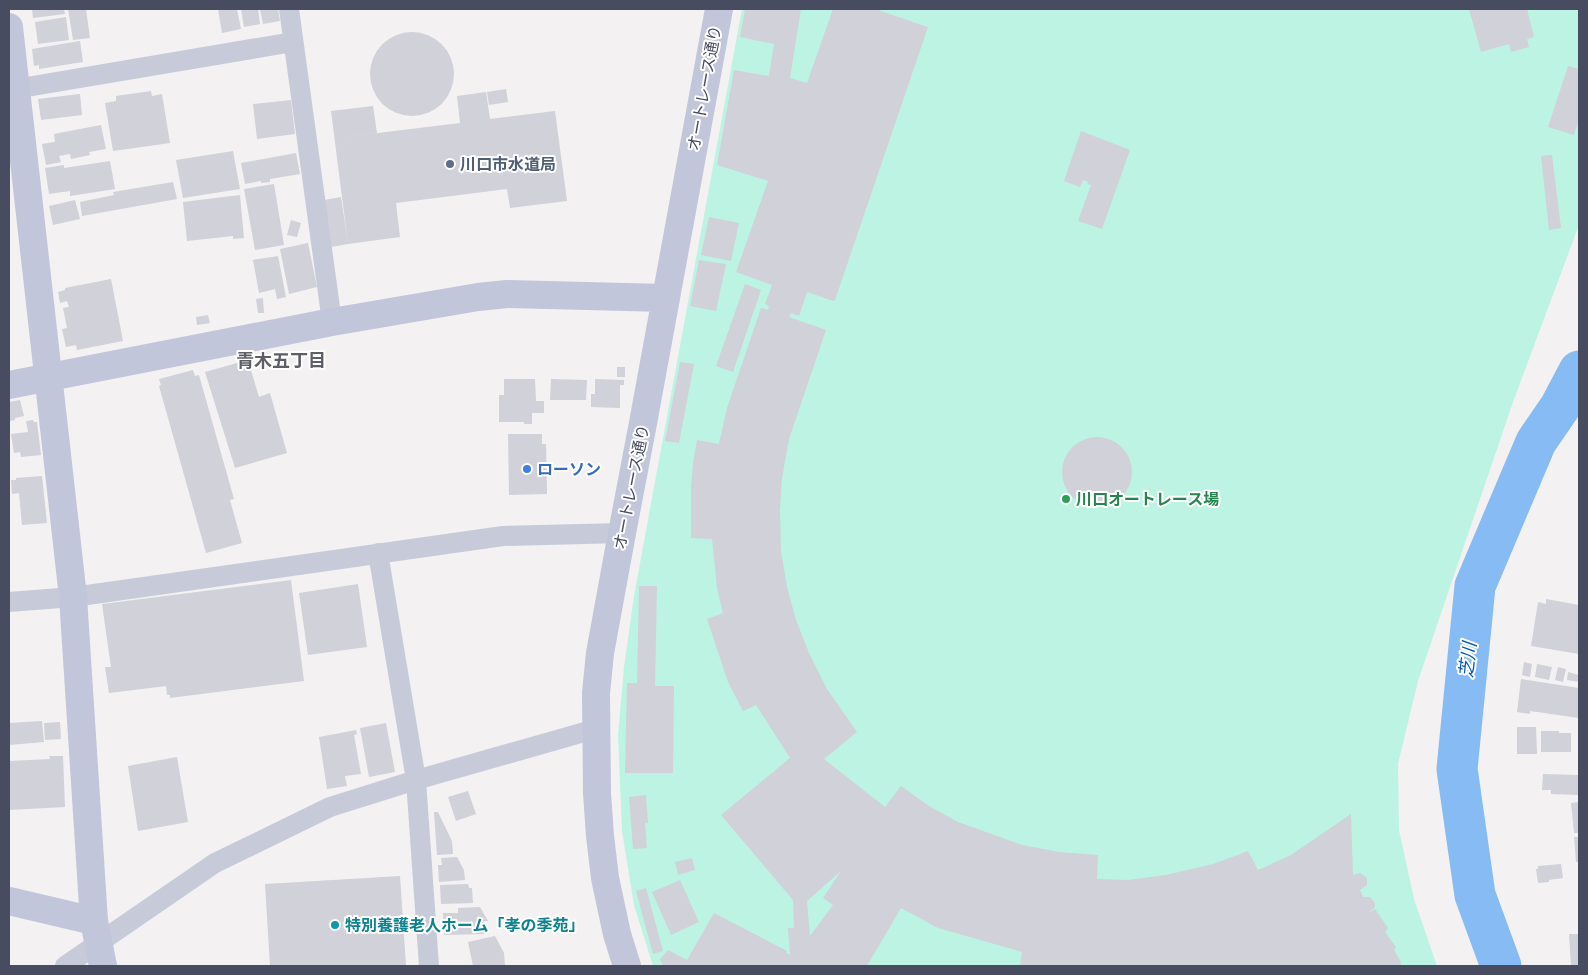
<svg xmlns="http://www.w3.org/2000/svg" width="1588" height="975" font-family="'DM Sans','Noto Sans JP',sans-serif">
<rect width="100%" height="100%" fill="#f3f1f1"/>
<path fill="#bdf3e3" d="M742 9H1579V225L1513 402 1418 681 1398 764 1399 830 1414 899 1437 966H653L634 905 622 831 618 735 624 667 634 596Z"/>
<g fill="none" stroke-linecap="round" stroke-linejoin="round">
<path stroke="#87bbf3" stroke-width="41" d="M1501 966 1475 895 1457 769 1475 586 1536 442 1560 407 1579 371"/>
</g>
<path fill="#d0d1d9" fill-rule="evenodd" d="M32 9H64L65 14 33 18Z
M68 9H86L90 38 73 40Z
M218 9H237L241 29 222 33Z
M241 9H258L260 24 244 27Z
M260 9H278L280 21 263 24Z
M745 9H801L790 78 807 83 833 9H875L928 27 835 300 833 301 807 292 799 316 791 313 789 317 826 330 789 439 782 478 780 510 781 551 787 587 796 620 809 653 827 689 857 732 824 759 885 807 901 786 929 806 958 822 1022 845 1059 852 1098 855 1097 879 1128 880 1166 875 1213 864 1248 851 1258 870 1291 855 1351 814 1353 875 1360 873 1367 878V885L1360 890 1363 897H1370L1375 903V907L1368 913 1375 909 1388 928 1385 932 1396 947 1394 950 1401 962 1400 963 1402 966H1020L1022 952 938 928 901 908 867 966H663L660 959 668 950 687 960 714 913 787 951 786 953 790 955 788 928H794L793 900 721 815 790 758 756 705 743 711 728 682 707 619 723 613 717 588 712 539 691 538V487L693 463 697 440 719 444 727 408 761 308 768 310 769 306 765 304 772 285 736 272 768 181 717 165 734 70 769 76 774 44 740 37ZM841 871 823 898 833 905 810 936 807 901Z
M1469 9H1527L1534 37 1527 39 1529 47 1511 52 1509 44 1481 52Z
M66 17 69 40 38 44 35 22Z
M370 74a42 42 0 1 1 84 0a42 42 0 1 1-84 0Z
M80 41 83 62 39 69V65L34 66 32 49Z
M1568 66 1579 69V119L1574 135 1548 127Z
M506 89 508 102 489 105 487 92Z
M151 91 152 96 162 94 170 143 113 151 105 103 116 101V96Z
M486 92 490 119 555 111 567 201 510 208 507 189 396 203 400 237 348 244 331 111 373 106 377 133 337 138 460 123 457 96Z
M80 94 82 115 41 120 38 99Z
M291 100 295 134 257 139 253 104Z
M101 125 106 149 89 152 90 155 71 159 70 154 59 156 61 162 46 165 42 144 55 142 54 134Z
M1081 131 1130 150 1102 229 1078 221 1091 185 1087 184 1088 182 1083 180 1080 187 1064 181Z
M233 151 240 189 183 198 176 160Z
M296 153 300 174 270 179V182L261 183V181L245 184 241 163Z
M1552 155 1561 228 1549 230 1541 156Z
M110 161 115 189 70 196V191L49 194 45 168 64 165V168Z
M173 182 177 199 82 216 80 202 114 195 113 192Z
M274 184 284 245 255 250 244 189Z
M240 195 244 238 233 239V236L187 241 183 202Z
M341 197 348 244 331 247 324 200Z
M75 200 80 219 53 225 49 206Z
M709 217 739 223 731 261 701 255Z
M291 220 301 223 297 237 287 235Z
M308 243 317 287 289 294 280 249Z
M278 256 286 297 277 299 275 289 259 293 253 260Z
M699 260 726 264 716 311 690 306Z
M111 279 123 341 77 350 76 345 66 347 62 329 67 328 63 308 69 307 67 301 60 303 58 292 65 290V288Z
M745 284 761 290 733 372 716 366Z
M263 298 264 313H258L256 299Z
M208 315 210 323 197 325 196 317Z
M248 360 259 397 270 393 287 453 235 468 205 372Z
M680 362 694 364 679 443 665 441Z
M617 367H625V377H617Z
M193 370 195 376 199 375 234 499 230 500 242 543 206 553 159 386 161 385 159 379Z
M504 379H535L536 401H544V413H532V424H524V422H499V395H504Z
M551 379 587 380 586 400H550Z
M595 379 624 380V385H620V408L591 407V394H595Z
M20 400 24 416 15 418V420L9 421V402Z
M33 420 34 422H37L41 455 21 457 20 452 14 453 11 434 28 432 26 421Z
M508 434H542V444H546L547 494 509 495Z
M1062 472a35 35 0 1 1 70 0a35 35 0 1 1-70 0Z
M42 476 47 523 22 525 19 493 12 494 11 480H16V478Z
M291 580 304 681 170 698V695H167L166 686 109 693 105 667H111L102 604Z
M358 584 367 647 308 655 299 593Z
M639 586H657L655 686H674L673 773H625L627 683H637Z
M1546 599 1579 605V654L1531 646 1538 602 1546 604Z
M1524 662 1532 664 1530 677 1522 675Z
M1537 664 1552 667 1549 680 1535 677Z
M1558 667 1566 669 1563 682 1555 680Z
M1568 672 1579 675V682L1567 680Z
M1521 679 1579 688V718L1530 711V714L1517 712Z
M42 721 44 742 9 745V723Z
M60 722 61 739 45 740 44 723Z
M386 723 395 772 369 777 360 728Z
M1517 727H1536L1537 754H1517Z
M356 730 357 734 354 735 361 774 345 776 347 786 327 789 319 737Z
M1541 731H1559V733H1571V752H1541Z
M49 756H63L65 807 9 810V761L50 759Z
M177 757 188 822 138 831 128 766Z
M1543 774 1579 775V795L1551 794V790H1542Z
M468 791 476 814 456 821 448 797Z
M646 795 648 823H645L647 848 633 849 629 797Z
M1579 802V833H1574L1571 803Z
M434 812H438L452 841 453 854 437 855Z
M1574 837H1579V862H1576Z
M457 857 464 870 465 880 439 882 438 865H442L441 858Z
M692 858 695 870 678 875 675 862Z
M1561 864 1563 878 1549 880V882L1538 883 1536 869H1538V866Z
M400 876 406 966H270L265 884Z
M680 880 699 922 671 935 652 892Z
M468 884 469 888H472L473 903 441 904 440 885Z
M646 888 663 951 653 954 636 891Z
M480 907 488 921H484V934L444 935 443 913H458V908Z
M1569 934H1579V966H1571Z
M495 936 504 953 505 966H473L468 942Z"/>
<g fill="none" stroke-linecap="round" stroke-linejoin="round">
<path stroke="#c7cbd9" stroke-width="20" d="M289 9 332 322
M9 90 293 42
M378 553 416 780 429 966
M9 602 73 597 503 536 622 533
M65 966 215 863 330 807 416 780 595 729"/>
<path stroke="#c2c6db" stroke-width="28" d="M9 27 73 597 94 921 103 966
M9 385 332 322 478 297 507 294 665 298
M9 901 94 921
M627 966 617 934 605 878 600 836 597 793 596 693 600 653 622 533 643 423 719 9"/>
</g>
<circle fill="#5c6f8a" stroke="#fff" stroke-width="2" cx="450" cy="164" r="5"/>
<circle fill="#3f7fe0" stroke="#fff" stroke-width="2" cx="527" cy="469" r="5"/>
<circle fill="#2e9e5b" stroke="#fff" stroke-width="2" cx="1066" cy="499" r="5"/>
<circle fill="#0f9aa8" stroke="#fff" stroke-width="2" cx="335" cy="925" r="5"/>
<g text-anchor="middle" stroke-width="4" stroke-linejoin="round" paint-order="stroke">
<g font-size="16" fill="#474c60" stroke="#fff">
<text transform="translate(704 88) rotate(-80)" y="6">オートレース通り</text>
<text transform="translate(631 487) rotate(-79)" y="6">オートレース通り</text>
</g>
<g font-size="16" font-weight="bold" fill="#4e5e75" stroke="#fff" text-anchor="start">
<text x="460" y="170">川口市水道局</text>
</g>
<g font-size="16" font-weight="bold" fill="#366cbe" stroke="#fff" text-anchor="start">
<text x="537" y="475">ローソン</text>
</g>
<g font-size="16" font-weight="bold" fill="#27864d" stroke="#fff" text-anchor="start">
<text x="1076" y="505">川口オートレース場</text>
</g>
<g font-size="16" font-weight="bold" fill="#0d838f" stroke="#fff" text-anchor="start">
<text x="345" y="931">特別養護老人ホーム「孝の季苑」</text>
</g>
<g font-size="18" font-weight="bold" fill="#5d5e66" stroke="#fff">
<text x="281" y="367">青木五丁目</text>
</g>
<g font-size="18" font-style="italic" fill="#025ab8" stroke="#fff">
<text transform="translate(1468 660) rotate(-84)" y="6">芝川</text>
</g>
</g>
<rect width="1588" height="975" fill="none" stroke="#474c60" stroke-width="20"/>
</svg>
